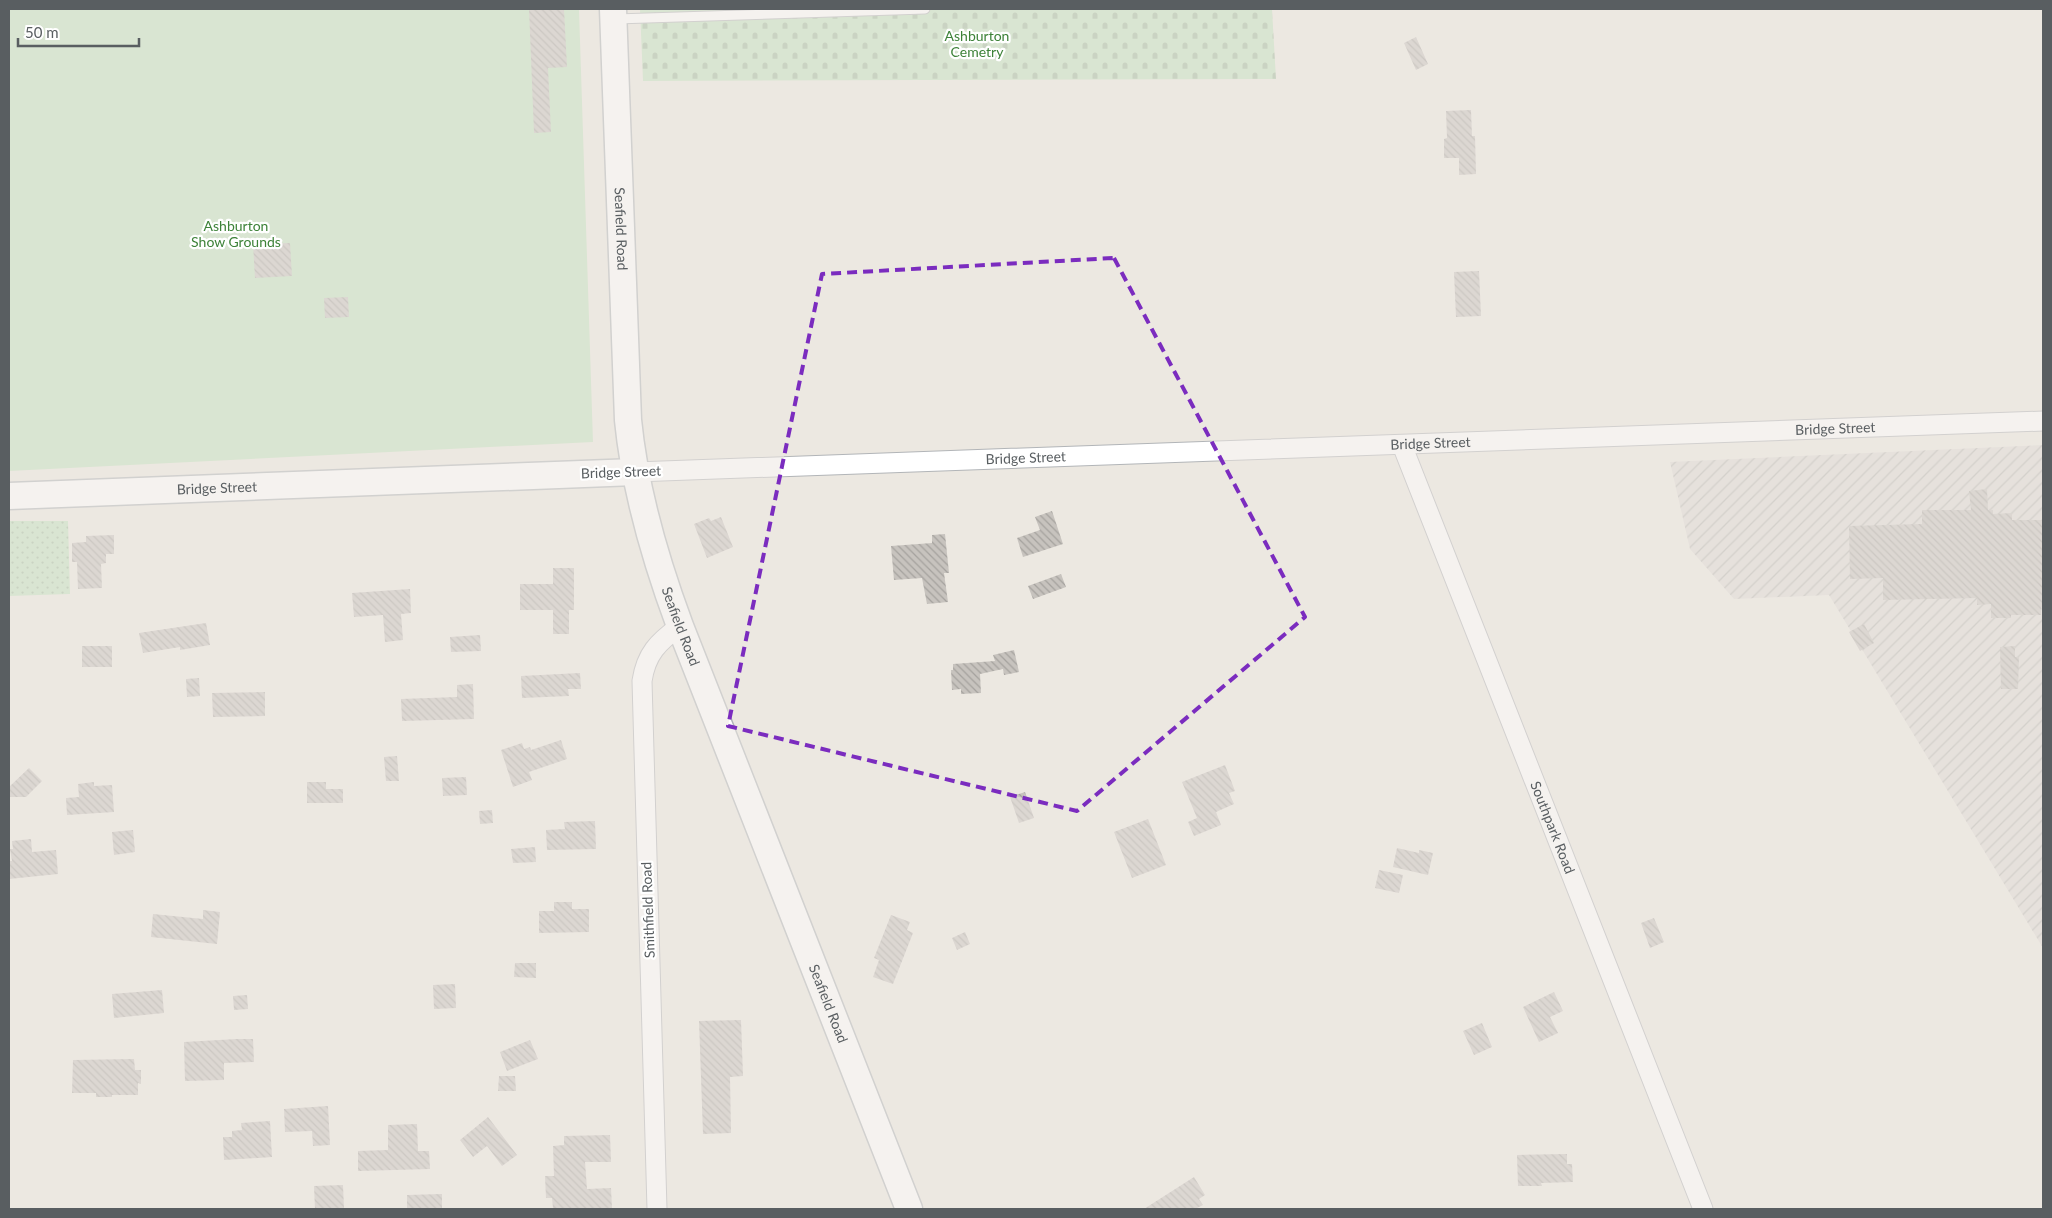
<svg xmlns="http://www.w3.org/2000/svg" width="2052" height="1218" font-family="Lato,sans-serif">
<defs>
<pattern id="industrial-furrows" width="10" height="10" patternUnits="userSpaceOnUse" patternTransform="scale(1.25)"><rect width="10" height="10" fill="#dddad5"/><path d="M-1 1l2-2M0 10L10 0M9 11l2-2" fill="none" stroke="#b6b4b0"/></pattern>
<pattern id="grass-dots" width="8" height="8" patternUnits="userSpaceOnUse" patternTransform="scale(1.25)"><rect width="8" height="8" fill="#c2e3be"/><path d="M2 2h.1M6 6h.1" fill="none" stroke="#a1bb9e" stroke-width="1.8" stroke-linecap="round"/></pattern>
<pattern id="cemetery-stones" width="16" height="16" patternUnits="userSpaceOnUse" patternTransform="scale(1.25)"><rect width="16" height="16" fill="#c2e3be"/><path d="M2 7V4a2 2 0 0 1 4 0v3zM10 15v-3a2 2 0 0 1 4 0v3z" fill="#a1bb9e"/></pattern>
<pattern id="building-back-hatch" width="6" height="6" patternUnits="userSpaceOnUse" patternTransform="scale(1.25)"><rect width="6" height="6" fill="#c7c3be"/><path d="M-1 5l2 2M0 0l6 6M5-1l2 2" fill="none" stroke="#a5a29e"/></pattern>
</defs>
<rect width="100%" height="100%" fill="#ece8e1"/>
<path fill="url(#industrial-furrows)" d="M2043 445V948L1829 595 1734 599 1690 549 1670 462Z"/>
<path fill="url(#grass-dots)" d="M9 521H68L70 594 9 596Z"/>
<path fill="url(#cemetery-stones)" d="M640 9H1272L1276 79 643 81Z"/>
<path fill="#c2e3be" d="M9 9H579L593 442 9 471Z"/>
<path fill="url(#building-back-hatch)" d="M529 9H564L567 67 548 68 551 132 534 133Z
M1416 37 1428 64 1416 70 1404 43Z
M1471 110 1472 136H1475L1476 174 1459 175V158H1444V139L1447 138 1446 111Z
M290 243 292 276 255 278 253 244Z
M1479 271 1481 316 1456 317 1454 272Z
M348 297 349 317 325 318 324 298Z
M1987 489 1988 510H1993V514L2012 513V520H2043V607H2041V615H2011V618H1991V604L1977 605V598L1883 600V578L1850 579 1849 526 1922 524V510H1971L1969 491Z
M1052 511 1063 544 1023 557 1017 538 1040 530 1035 517Z
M721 517 733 547 707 558 694 524 709 518 711 521Z
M945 534 949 573H944L948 602 927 604 922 578 894 580 891 546 932 543V535Z
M114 535V554H106V563L101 564 102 588 78 589 77 562H72V543L86 542V536Z
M553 568H574V610H569V634H553V610H520V584H553Z
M1061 574 1066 587 1033 599 1028 586Z
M410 589 411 613 401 614 403 640 385 642 383 615 354 617 352 593Z
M206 623 210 645 180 650V647L143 653 139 633Z
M1864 624 1874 643 1860 651 1849 632Z
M480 635 481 651 451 652 450 637Z
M82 646H112V667H82Z
M2015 646V657H2019L2018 689H2001L2000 647Z
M1014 650 1019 672 1004 675 1003 669 980 674 981 693 961 694V689L952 690 951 670H953V664L995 661 993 655Z
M580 673 581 689H568L569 696 522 698 521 676Z
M199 678 200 696 187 697 186 679Z
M473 684 474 719 402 721 401 699 457 697V685Z
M265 692V716L213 717 212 693Z
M561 740 567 759 529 772 532 780 513 787 501 750 522 743 524 749 530 747 531 750Z
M397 756 399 781H386L384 757Z
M1225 765 1235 791 1229 793 1234 804 1216 812 1221 825 1194 836 1188 822 1197 818 1182 782Z
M29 768 42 781 26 797H9V787Z
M466 777 467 795 443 796 442 778Z
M94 782V786L112 785 114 812 67 815 66 798 79 797 78 784Z
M307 782H326V789H343V803H307Z
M1025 792 1034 818 1019 823 1010 797Z
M492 810 493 823 480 824 479 811Z
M1148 819 1166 865 1132 878 1114 832Z
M595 821 596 849 547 850 546 830 565 829 564 822Z
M133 830 135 852 114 855 112 832Z
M31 839 32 852 56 850 58 874 9 879V861H12L10 849H13L12 841Z
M535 847 536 862 513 863 511 849Z
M1397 848 1419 853V850L1433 853 1428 875 1393 867Z
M1379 870 1403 875 1399 893 1375 888Z
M554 902H572V909H589V932L539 933V911H554Z
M203 910 220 912 217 944 151 937 153 914 203 919Z
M891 915 910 922 907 930 913 933 893 984 873 977 879 960 874 958Z
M1654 918 1664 942 1650 948 1641 923Z
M965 932 970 944 957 950 952 938Z
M515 963H536V978L514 977Z
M455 984 456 1008 434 1009 433 985Z
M162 990 164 1013 114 1018 112 994Z
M1554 992 1563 1011 1550 1017 1558 1033 1539 1042 1523 1007Z
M247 995 248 1009 234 1010 233 996Z
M741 1020 743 1076 730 1077 731 1133 703 1134 699 1021Z
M1482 1023 1492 1047 1474 1055 1463 1031Z
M237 1039H253L254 1062 224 1063V1080L185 1081 184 1042Z
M530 1040 538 1059 507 1071 500 1052Z
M134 1059 135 1070H141V1084L138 1083V1095H112V1097H96V1093H72L73 1060Z
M499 1076H515L516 1091H498Z
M328 1106 330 1145 313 1146 312 1131 285 1132 284 1109Z
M488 1117 517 1155 502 1166 487 1146 473 1157 460 1140Z
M270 1121 272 1157 224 1160 223 1137H232V1131L242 1130 241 1123Z
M417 1124 418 1151H429L430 1169 358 1171V1151L388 1150V1125Z
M610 1135 611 1162H585L587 1189 611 1188 612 1208H553L552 1198H546L545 1176H554L553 1146 564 1145V1136Z
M1567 1154V1164H1572L1573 1182 1541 1183 1542 1186H1518L1517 1155Z
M1194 1177 1205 1195 1199 1199 1203 1205 1195 1209H1144Z
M343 1185 344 1209H315L314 1186Z
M442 1194V1209H407V1195Z"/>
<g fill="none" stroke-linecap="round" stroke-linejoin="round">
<defs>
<path id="lane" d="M616 19 925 9"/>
<g id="street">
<path id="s1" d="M1402 445 1703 1209"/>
<path id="s2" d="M635 472 2043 421"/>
<path d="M657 1209 642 681C646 654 658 642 680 626"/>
</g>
<g id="secondary">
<path id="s3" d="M613 9 628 420C635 491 655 559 680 626L909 1209"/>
<path id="s4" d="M9 496 635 472"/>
</g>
</defs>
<use href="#lane" stroke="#b2b5b8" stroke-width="11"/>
<use href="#street" stroke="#b2b5b8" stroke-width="21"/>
<use href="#secondary" stroke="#b0b5b8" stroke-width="29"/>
<use href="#lane" stroke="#fff" stroke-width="9"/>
<use href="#street" stroke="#fff" stroke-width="19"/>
<use href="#secondary" stroke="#fff" stroke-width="26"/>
</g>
<path d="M0 0H2052V1218H0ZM1114 258 1305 617 1077 811 728 726 822 274Z" fill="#ece8e1" fill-opacity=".55" fill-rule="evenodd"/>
<path fill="none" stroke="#7b2cbf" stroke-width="4" stroke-dasharray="10 6" stroke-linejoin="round" d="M1114 258 1305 617 1077 811 728 726 822 274Z"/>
<g text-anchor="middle" stroke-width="4.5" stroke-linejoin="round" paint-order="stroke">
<g font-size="14" fill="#3d8238" stroke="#fff">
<text x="977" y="41">Ashburton<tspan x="977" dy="16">Cemetry</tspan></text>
<text x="236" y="231">Ashburton<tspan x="236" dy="16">Show Grounds</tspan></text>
</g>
<g font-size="14" fill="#595e61" stroke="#fff">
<text dy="5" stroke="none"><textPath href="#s3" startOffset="220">Seafield Road</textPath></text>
<text dy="5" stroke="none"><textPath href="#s2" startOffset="1201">Bridge Street</textPath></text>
<text dy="5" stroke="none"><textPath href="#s2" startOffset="796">Bridge Street</textPath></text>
<text dy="5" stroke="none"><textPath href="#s2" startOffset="391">Bridge Street</textPath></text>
<text transform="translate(621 472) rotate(-2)" y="5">Bridge Street</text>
<text dy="5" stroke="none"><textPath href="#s4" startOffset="208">Bridge Street</textPath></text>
<text dy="5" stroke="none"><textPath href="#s3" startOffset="625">Seafield Road</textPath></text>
<text dy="5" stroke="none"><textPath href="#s1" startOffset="411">Southpark Road</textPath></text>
<text transform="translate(648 910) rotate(-92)" y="5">Smithfield Road</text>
<text dy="5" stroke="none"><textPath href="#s3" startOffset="1030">Seafield Road</textPath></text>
</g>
</g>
<rect width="2052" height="1218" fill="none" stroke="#595e61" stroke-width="20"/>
<path d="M18 38v8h121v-8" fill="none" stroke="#595e61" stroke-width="2.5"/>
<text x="25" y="38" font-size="15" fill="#595e61" stroke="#ffffff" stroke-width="4" paint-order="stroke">50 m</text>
</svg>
